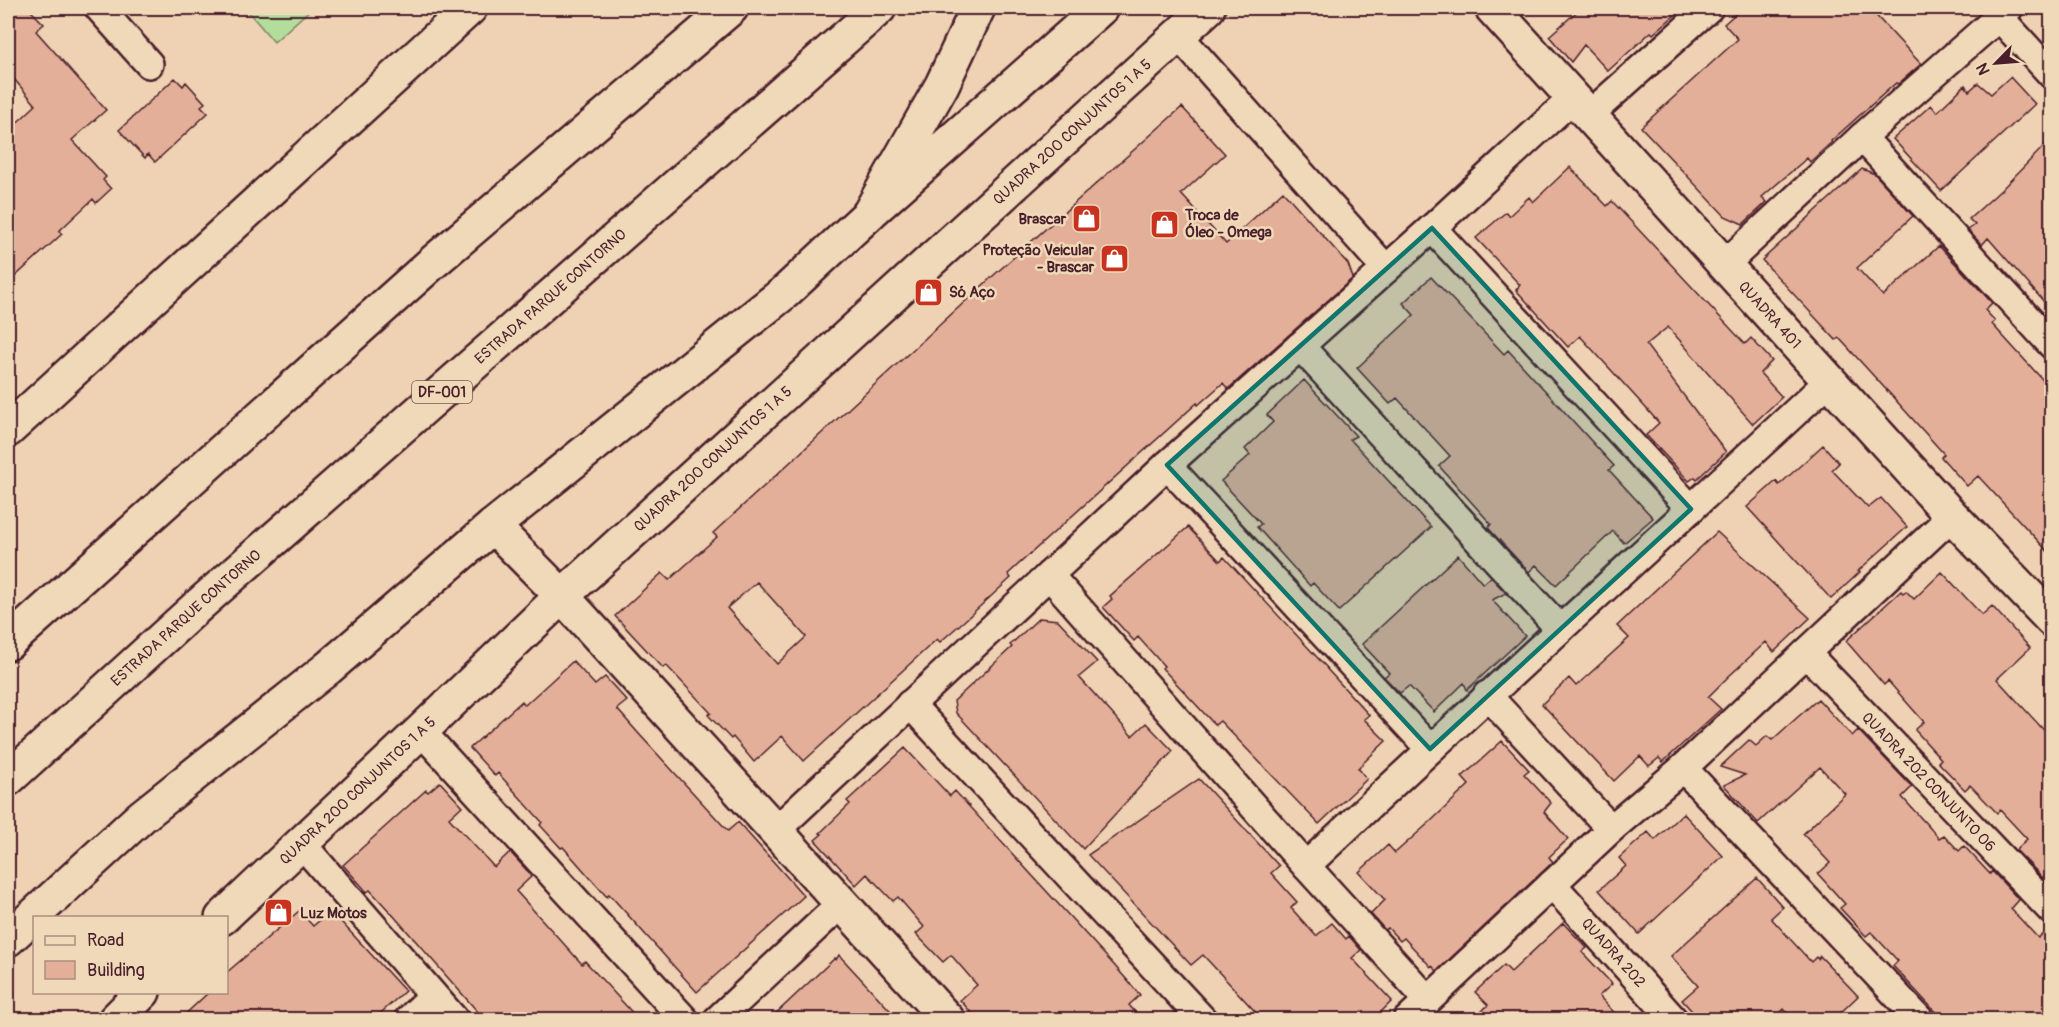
<svg xmlns="http://www.w3.org/2000/svg" width="2059" height="1027" font-family="Pangolin,sans-serif">
<rect width="100%" height="100%" fill="#efd2b3"/>
<filter id="ink" filterUnits="userSpaceOnUse"><feTurbulence type="fractalNoise" baseFrequency=".0167" numOctaves="2"/><feDisplacementMap in="SourceGraphic" scale="12" xChannelSelector="R" yChannelSelector="G"/><feConvolveMatrix kernelMatrix="1 2 1 2 8 2 1 2 1" color-interpolation-filters="sRGB"/></filter>
<g filter="url(#ink)">
<path fill="#b3dd9a" stroke="#7e7e62" stroke-width="1.5" d="M245 8H312L274 42Z"/>
<path fill="#e3af99" stroke="#4a1f2b" stroke-width="1.5" fill-rule="evenodd" d="M8 8H28L44 24 36 31 106 110 72 140 106 177 103 180 111 189 96 203 93 199 59 231 62 234 8 283V131L36 105 8 72Z
M1581 8H1683L1653 34 1651 32 1608 71 1584 45 1571 62 1549 36Z
M1742 8H1869L1921 64 1898 84 1896 83 1831 141 1832 142 1810 162 1807 158 1762 197 1767 202 1743 224 1725 216 1641 127 1738 39 1724 24Z
M2010 77 2035 104 1941 191 1893 139 1931 105 1937 112 1965 85 1969 91 1978 83 1991 94Z
M175 78 183 86 186 82 205 103 201 106 208 113 155 162 148 154 145 158 119 130Z
M1182 107 1225 154 1181 194 1226 244 1283 191 1348 264 1353 278 1228 389 1223 383 1198 405 1197 403 1008 574 1011 578 964 621 940 642 937 639 804 761 782 736 754 762 733 737 731 739 708 715 711 713 666 665 663 668 615 616 662 573 669 580 717 537 713 533 994 275ZM757 582 806 637 777 664 727 608Z
M2052 138V311L1988 238 1982 245 1968 230 1975 225 1969 219 2001 190Z
M1570 167 1607 206 1612 201 1745 344 1751 338 1772 361 1760 373 1782 397 1753 424 1668 327 1646 345 1726 452 1697 479 1695 477 1689 481 1646 435 1659 423 1644 406 1580 336 1568 347 1516 290 1520 285 1476 238 1506 212 1509 216 1529 197 1533 202Z
M1862 169 1875 174 1913 216 1857 268 1883 296 1939 246 1992 303 1985 310 1995 321 1992 324 2052 390V556L1978 476 1967 486 1941 457 1944 454 1891 395 1839 338 1836 340 1762 260Z
M1431 277 1504 354 1508 350 1614 466 1609 470 1653 518 1624 543 1613 531 1556 585 1536 565 1529 572 1488 528 1491 524 1439 466 1450 456 1397 398 1390 404 1357 368 1414 315 1403 303Z
M1304 380 1356 436 1350 439 1431 527 1339 611 1313 583 1310 586 1257 527 1261 524 1221 481 1250 455 1245 449 1273 422 1267 415Z
M1823 445 1839 463 1832 470 1868 508 1881 498 1907 527 1858 571 1860 572 1831 599 1747 507 1776 481 1779 485Z
M1188 527 1220 561 1224 557 1328 669 1326 668 1369 715 1364 719 1386 741 1358 768 1367 779 1319 824 1220 721 1215 725 1162 668 1164 666 1138 637 1134 641 1103 607 1112 599 1110 596Z
M1717 532 1810 618 1774 652 1766 642 1728 677 1708 697 1721 709 1663 762 1659 758 1649 766 1640 756 1614 781 1542 704 1569 678 1576 686 1629 638 1617 626Z
M1458 555 1483 584 1491 577 1506 593 1492 600 1525 636 1467 690 1464 683 1434 712 1409 686 1400 693 1384 677 1389 673 1362 644Z
M1942 572 1982 615 1992 606 2030 648 1997 679 2052 739V870L2043 878 2016 850 2027 839 2000 810 1997 813 1970 785 1965 790 1938 762 1941 759 1915 730 1924 722 1888 681 1884 685 1846 641 1901 591 1903 593 1906 591 1914 599Z
M1039 618 1058 620 1097 662 1079 677 1132 736 1146 723 1173 751 1083 849 956 713 954 701 1012 647 1010 645Z
M573 661 595 685 605 677 627 701 617 709 639 734 728 831 738 822 804 896 697 992 609 894 607 897 563 847 561 848 540 825 542 822 498 773 495 776 470 748 522 701 525 705Z
M1818 699 1852 736 1858 730 1912 787 1902 797 1939 838 1944 835 1959 851 1964 846 1990 874 1992 871 2019 900 2011 909 2038 938 2052 926V1020H1943L1893 966 1898 961 1871 932 1866 936 1840 908 1845 904 1818 874 1830 863 1803 834 1845 794 1820 767 1758 823 1724 785 1745 775 1720 767 1749 740 1756 746 1767 736 1772 740Z
M1502 741 1529 770 1524 774 1551 803 1544 812 1568 839 1549 857 1553 862 1437 971 1432 966 1431 967 1404 938 1400 941 1388 928 1385 930 1371 914 1385 900 1359 872 1388 845 1395 853 1431 821 1469 785 1462 777Z
M905 748 950 796 955 791 1114 965 1140 995 1129 1005 1142 1020H978L960 1000 977 985 951 955 943 962 916 934 924 927 898 897 893 901 867 874 856 885 815 840 822 834 820 833 850 804 847 801Z
M1199 779 1279 866 1271 873 1297 902 1291 908 1316 936 1332 923 1346 939 1349 936 1361 950 1352 958 1392 1001 1373 1020H1263L1203 955 1191 965 1088 855Z
M440 782 462 806 449 818 494 867 510 852 532 876 516 891 582 964 585 961 639 1020H485L392 914 370 890 367 892 343 865 426 790 428 792Z
M1683 813 1723 856 1639 934 1599 890 1626 866 1619 858 1648 832 1655 840Z
M1757 878 1783 907 1771 918 1811 962 1816 957 1818 959 1820 956 1858 996 1833 1020H1794L1784 1009 1773 1020H1700L1682 1000 1698 986 1671 956Z
M299 911 313 926 331 911 405 991 373 1020H179L208 993H226V973Z
M1563 923 1587 948 1582 952 1612 984 1599 996 1621 1020H1473L1488 1005 1475 992 1504 965 1511 972Z
M839 955 899 1020H769L835 958 836 960Z"/>
<g fill="none" stroke-linecap="round" stroke-linejoin="round">
<defs>
<g id="minor">
<path d="M99 8 149 64"/>
<path d="M1999 17 2052 75"/>
<path d="M1178 35 1386 269"/>
<path d="M1589 115 1709 8"/>
<path d="M1862 137 2052 345"/>
<path d="M1432 228 1691 509"/>
<path d="M1725 264 1862 137 2009 8"/>
<path d="M1300 346 1560 629"/>
<path d="M1167 465 1430 749"/>
<path d="M1049 575 1306 866 1428 1000"/>
<path id="s1" d="M1806 653 2052 911"/>
<path d="M1487 695 1611 829"/>
<path d="M910 704 1203 1020"/>
<path d="M421 731 685 1020"/>
<path d="M1683 768 1920 1020"/>
<path d="M775 831 1167 465 1432 228 1574 97"/>
<path d="M301 843 455 1020"/>
<path d="M1306 866C1479 702 1655 543 1829 381"/>
<path id="s2" d="M1552 884 1674 1020"/>
<path d="M408 1020 433 996"/>
<path d="M717 1020 842 903"/>
<path d="M1407 1020 1611 829 1683 768 1952 516"/>
</g>
<g id="tertiary">
<path id="s3" d="M1492 8 1952 516 2052 620"/>
<path d="M872 211 1101 8"/>
<path d="M493 526 562 596 948 1020"/>
<path id="s4" d="M222 918 421 731 562 596 1208 8"/>
<path d="M115 1020 143 992"/>
</g>
<path id="secondary" d="M8 430 470 8
M8 939 141 817 328 668 493 526 785 292 869 214 942 85 978 8"/>
<g id="trunk">
<path d="M8 643 431 264 731 8"/>
<path id="s5" d="M8 779 199 605 879 8"/>
</g>
</defs>
<use href="#minor" stroke="#4a1f2b" stroke-width="32"/>
<use href="#tertiary" stroke="#4a1f2b" stroke-width="38"/>
<use href="#secondary" stroke="#4a1f2b" stroke-width="38"/>
<use href="#trunk" stroke="#4a1f2b" stroke-width="38"/>
<use href="#minor" stroke="#efd9b8" stroke-width="27"/>
<use href="#tertiary" stroke="#efd9b8" stroke-width="33"/>
<use href="#secondary" stroke="#efd9b8" stroke-width="33"/>
<use href="#trunk" stroke="#efd9b8" stroke-width="33"/>
</g>
</g>
<path fill="#0f766e" fill-opacity="0.2" stroke="#0f766e" stroke-width="4.5" stroke-linejoin="round" d="M1432 228 1691 509 1430 749 1167 465Z"/>
<defs>
<symbol id="shop-square" viewBox="-11 -11 22 22"><rect x="-9" y="-9" width="18" height="18" rx="4" fill="#c8321e" stroke="#efd9b8"/><path d="M-5-2.5h2.3a2.7 3.5 0 0 1 5.4 0H5L5.5 6h-11ZM-1.5-2.5h3a1.5 2.3 0 0 0-3 0Z" fill="#fff"/></symbol>
</defs>
<g fill-rule="evenodd">
<use href="#shop-square" x="1070" y="202" width="33" height="33"/>
<use href="#shop-square" x="1148" y="208" width="33" height="33"/>
<use href="#shop-square" x="1098" y="242" width="33" height="33"/>
<use href="#shop-square" x="912" y="276" width="33" height="33"/>
<use href="#shop-square" x="262" y="896" width="33" height="33"/>
</g>
<g text-anchor="middle" stroke-width="5" stroke-linejoin="round" paint-order="stroke">
<rect fill="#efd9b8" stroke="#7c5755" stroke-width="1.5" x="412" y="381" width="60" height="22" rx="4.5"/>
<g font-size="14" font-weight="bold" fill="#4a1f2b">
<text x="442" y="397">DF-001</text>
</g>
<g font-size="15" fill="#4a1f2b" stroke="#efd9b8">
<text dy="5" stroke="none"><textPath href="#s4" startOffset="1158">QUADRA 200 CONJUNTOS 1 A 5</textPath></text>
<text dy="5" stroke="none"><textPath href="#s5" startOffset="726">ESTRADA PARQUE CONTORNO</textPath></text>
<text dy="5" stroke="none"><textPath href="#s3" startOffset="414">QUADRA 401</textPath></text>
<text dy="5" stroke="none"><textPath href="#s4" startOffset="672">QUADRA 200 CONJUNTOS 1 A 5</textPath></text>
<text dy="5" stroke="none"><textPath href="#s5" startOffset="240">ESTRADA PARQUE CONTORNO</textPath></text>
<text dy="5" stroke="none"><textPath href="#s1" startOffset="178">QUADRA 202 CONJUNTO 06</textPath></text>
<text dy="5" stroke="none"><textPath href="#s4" startOffset="186">QUADRA 200 CONJUNTOS 1 A 5</textPath></text>
<text dy="5" stroke="none"><textPath href="#s2" startOffset="92">QUADRA 202</textPath></text>
</g>
<g font-size="15" font-weight="bold" fill="#4a1f2b" stroke="#efd9b8" text-anchor="start">
<text x="1185" y="220">Troca de<tspan x="1185" dy="17">Óleo - Omega</tspan></text>
<text x="1066" y="224" text-anchor="end">Brascar</text>
<text x="1094" y="255" text-anchor="end">Proteção Veicular<tspan x="1094" dy="17">- Brascar</tspan></text>
<text x="949" y="297">Só Aço</text>
<text x="300" y="918">Luz Motos</text>
</g>
</g>
<rect width="2059" height="1027" fill="none" stroke="#efd9b8" stroke-width="30"/>
<rect x="15" y="15" width="2029" height="997" fill="none" stroke="#4a1f2b" stroke-width="2" filter="url(#ink)"/>
<rect x="33" y="916" width="195" height="78" fill="#efd9b8" stroke="#ad8f80" stroke-width="1.5"/>
<rect x="45" y="936" width="30" height="9" fill="#efd9b8" stroke="#ad8f80" stroke-width="1.5"/>
<text x="87" y="946" font-size="18" fill="#4a1f2b">Road</text>
<rect x="45" y="961" width="30" height="18" fill="#e3af99" stroke="#ad8f80" stroke-width="1.5"/>
<text x="87" y="976" font-size="18" fill="#4a1f2b">Building</text>
<g transform="translate(1996 63) rotate(245)" stroke="#efd9b8" stroke-width="4.5" paint-order="stroke">
<path d="M0-4.5L10 22L0 15L-10 22Z" fill="#4a1f2b"/>
<text y="-9" font-size="16" font-weight="bold" text-anchor="middle" fill="#4a1f2b">N</text>
</g>
</svg>
